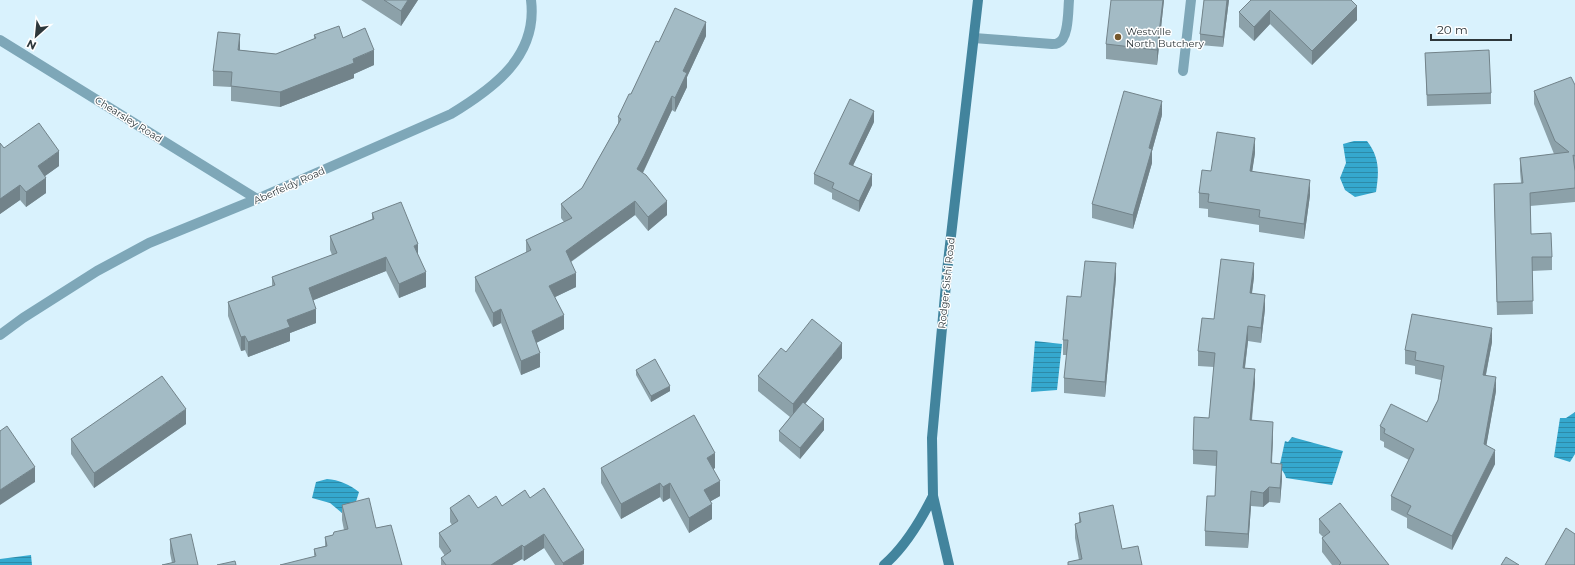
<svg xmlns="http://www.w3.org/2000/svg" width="1575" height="565" font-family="Montserrat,sans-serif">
<defs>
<pattern id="water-rules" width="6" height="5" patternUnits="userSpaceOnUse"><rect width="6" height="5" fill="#35a8ce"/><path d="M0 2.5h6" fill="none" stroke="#2d8aa8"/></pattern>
</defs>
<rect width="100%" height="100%" fill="#d9f2fd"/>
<path fill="url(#water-rules)" d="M1354 141H1367C1380 158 1379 172 1376 192L1355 197 1345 190 1340 178 1346 163 1343 144Z
M1035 341 1062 344 1057 390 1031 392Z
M1575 412V454L1570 462 1554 457 1560 418H1566Z
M1292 437 1343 451 1332 485 1286 478C1285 472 1280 470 1280 464L1285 441 1288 442Z
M327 479C339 480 349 484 359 492L354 508 342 513 330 503 312 498 316 482Z
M31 555 32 565H0V559Z"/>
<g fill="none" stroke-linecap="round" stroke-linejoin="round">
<path stroke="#7ea7b8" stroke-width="10" d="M974 38 1052 44C1052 44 1058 44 1058 43 1069 39 1068 10 1069 0
M1183 71 1191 0"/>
<path stroke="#7ea7b8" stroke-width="10" d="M0 40 257 199
M0 335 23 318 97 271 149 243 257 199 451 114C494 88 538 56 531 0"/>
<path stroke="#42849d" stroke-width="10" d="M884 565C905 547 921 520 933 496
M949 565 933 496 932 438 948 262 978 0"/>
</g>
<path fill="#8ca1a9" d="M361 0H418L401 26Z
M1164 0 1157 65 1106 59V44Z
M1204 0H1229L1223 47 1200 45V34Z
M1251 0 1357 20 1312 65 1270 24 1254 41 1239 27V12Z
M314 35 343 38 374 65 354 74V78L280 107 231 101V87L213 86V71L240 50 276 54 314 39Z
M706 36 687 77V87L675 112 672 110 643 173 667 215 648 231 635 215 571 262 576 287 555 297 564 329 536 343 540 367 521 375 501 323 493 327 475 291V277L526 253V240L564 222 561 218V204L582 188 618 124V117L659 42Z
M1425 53 1491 93V104L1427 106Z
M1575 85V202L1530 206 1531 234 1552 257V270L1532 271 1533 314 1497 315 1494 184 1521 183 1520 171V158L1554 154 1534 104V91Z
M1162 115 1152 151V163L1133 229 1092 218V204Z
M874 122 853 165 872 185 859 212 832 199V193L814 184V174Z
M0 143 4 148 59 166 45 176 46 193 26 207 20 200 0 214Z
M1255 153 1252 171 1310 195 1304 239 1259 232V225L1208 217V209L1199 208V193L1211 171Z
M372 213 418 255 426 287 399 298 386 271 313 300 316 323 290 333V341L248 357 245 350 241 351 228 316V302L272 286V277L332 255 330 250V236L372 219Z
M1254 277 1252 293 1265 309 1261 343 1248 341 1245 368 1255 383 1252 420 1273 436 1272 464 1282 479 1280 503 1269 502 1263 507 1251 506 1248 548 1205 546V531L1215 496 1216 466 1193 464V450L1209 418 1214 367 1198 366V351L1214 319Z
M1116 278 1105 397 1064 393V378L1067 355H1063V340Z
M1492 342 1486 375 1496 391 1486 446 1495 464 1452 550 1407 528V518L1391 510V496L1409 460 1384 447V442L1380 440V426L1427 422 1438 400 1441 380 1415 374V366L1405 364V350Z
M786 352 842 358 805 404 824 430 800 459 779 441V431L790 417 758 391V376Z
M636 370 670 391 651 402 636 375Z
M186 424 94 488 71 454V439Z
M601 468H715L713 469 720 496 711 501 712 519 689 533 670 498 663 502 660 497 621 519 601 483Z
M530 498 584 564 581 565H555L544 548 524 561 522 559 512 565H441V558L445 556 439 547V533L452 525 450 522V508H478L502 506Z
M342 505 376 528 391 525 314 556V549L325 546V537L333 535 344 530 342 520Z
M1079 513 1122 549 1142 565H1068V562L1079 560 1075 538V524L1079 523Z
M1319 519 1389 565H1332L1322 552V538L1323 537 1319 533Z
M170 539 198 565 172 563 170 553Z"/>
<path fill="#72838a" d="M408 0H418L401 26V11Z
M1163 0H1164L1157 65V50Z
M1227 0H1229L1223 47V37Z
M1357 6V20L1312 65V51Z
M1270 10V24L1254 41V27Z
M706 22V36L687 77V87L675 112V98L683 71Z
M240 34V49L238 65V50Z
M374 50V65L354 74V78L280 107V92Z
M672 96V110L644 170 637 183V169Z
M1162 101V115L1152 151V163L1133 229V215L1149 148Z
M874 111V122L849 174V164Z
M1255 138V153L1250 186V171Z
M59 151V166L38 181V166Z
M872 174V185L859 212V201Z
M46 178V193L26 207V192Z
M1310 180V195L1304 239V224Z
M20 185V200L0 214V199Z
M635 201V215L566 265V251Z
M667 201V215L648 231V217Z
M418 244V258L414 246Z
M386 257V271L309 302V288Z
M1116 263V278L1105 397V382Z
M1254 263V277L1250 307V293Z
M426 272V287L399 298V284Z
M576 273V287L549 300V286Z
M1265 295V309L1261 343V328Z
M316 309V323L290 333V341L248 357V342L287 320Z
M501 309V323L493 327V313Z
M564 315V329L532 345V331Z
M1248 326V341L1243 382V368Z
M1492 328V342L1483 389V375Z
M245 336V350L241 351V337Z
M842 343V358L793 419V404Z
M540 353V367L521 375V361Z
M1255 369V383L1250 435V420Z
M1496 377V391L1484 459V444Z
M670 386V391L651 402V396Z
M186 409V424L94 488V473Z
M824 419V430L800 459V448Z
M1273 422V436L1271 478V463Z
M1495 450V464L1452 550V536Z
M715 453V468L707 473V458Z
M1282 464V479L1280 503V488Z
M35 467V482L0 505V490Z
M720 481V496L704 505V490Z
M660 483V497L621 519V504Z
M670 483V498L663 502V487Z
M1269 487V502L1263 507V493Z
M1251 491V506L1248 548V534Z
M712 504V519L689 533V518Z
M544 534V548L524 561V547Z
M522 545V559L512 565H491Z
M584 550V564L581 565H563V563Z"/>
<path fill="#a3bbc5" stroke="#72838a" d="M384 0H408L401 11Z
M1111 0H1163L1157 50 1106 44Z
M1204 0H1227L1223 37 1200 34Z
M1251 0H1351L1357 6 1312 51 1270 10 1254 27 1239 12Z
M675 8 706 22 683 71 687 73 675 98 672 96 644 156 637 169 646 175 667 201 648 217 635 201 566 251 576 273 549 286 564 315 532 331 540 353 521 361 501 309 493 313 475 277 531 250 526 240 572 218 561 204 582 188 621 119 618 117 629 94H631L656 41 659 42Z
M339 26 343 38 365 28 374 50 353 59 354 63 280 92 231 86 232 72 213 71 218 32 240 34 238 50 276 54 316 38 314 35Z
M1489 50 1491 93 1427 95 1425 53Z
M1571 77 1575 85V156L1573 155 1575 171V188L1530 193 1531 234 1551 233 1552 257H1532L1533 301 1497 302 1494 184 1523 183 1520 158 1569 152 1555 141 1534 91Z
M1124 91 1162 101 1149 148 1152 149 1133 215 1092 204Z
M850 99 874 111 849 164 872 174 859 201 832 188 834 183 814 174Z
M39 123 59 151 38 166 46 178 26 192 20 185 0 199V143L4 148Z
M1217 132 1255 138 1250 171 1310 180 1304 224 1259 217 1260 210 1208 202 1209 194 1199 193 1202 170 1211 171Z
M401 202 418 244 414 246 426 272 399 284 386 257 309 288 316 309 287 320 290 327 248 342 245 336 241 337 228 302 275 285 272 277 337 253 330 236 374 219 372 213Z
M1221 259 1254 263 1250 293 1265 295 1261 328 1248 326 1243 368 1255 369 1250 420 1273 422 1271 463 1282 464 1280 488 1269 487 1263 493 1251 491 1248 534 1205 531 1207 496H1215L1217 451 1193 450 1194 417 1209 418 1215 353 1198 351 1202 318 1214 319Z
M1085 261 1116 263 1105 382 1064 378 1068 340H1063L1067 296 1081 297Z
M1412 314 1492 328 1483 375 1496 377 1484 444 1495 450 1452 536 1407 514 1411 506 1391 496 1414 449 1384 433 1385 429 1380 426 1391 404 1427 422 1438 400 1444 366 1415 360 1416 352 1405 350Z
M812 319 842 343 793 404 758 376 781 348 786 352Z
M655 359 670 386 651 396 636 370Z
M162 376 186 409 94 473 71 439Z
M803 402 824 419 800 448 779 431Z
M694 415 715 453 707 458 720 481 704 490 712 504 689 518 670 483 663 487 660 483 621 504 601 468Z
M7 426 35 467 0 490V431Z
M544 488 584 550 563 563 544 534 524 547 522 545 491 565H446L441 558 451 551 439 533 458 521 450 508 469 495 478 508 496 496 502 506 525 490 530 498Z
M369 498 376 528 391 525 402 565H280L316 556 314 549 327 546 325 537 333 535 334 532 348 529 342 505Z
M1340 503 1389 565H1339L1341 563 1322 538 1330 532 1319 519Z
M1113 505 1122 549 1138 546 1142 565H1068V562L1082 559 1075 524 1081 522 1079 513Z
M1566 528 1575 534V565H1545Z
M191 534 198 565H162L175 562 170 539Z
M1506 557 1519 565H1501Z
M235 561 236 565H217Z"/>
<circle fill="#76582d" stroke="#fff" stroke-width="1.5" cx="1118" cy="37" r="4"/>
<g text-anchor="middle" stroke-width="3" stroke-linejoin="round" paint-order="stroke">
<g font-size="10" fill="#2d373b" stroke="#fff" text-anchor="start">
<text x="1126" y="35">Westville<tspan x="1126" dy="12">North Butchery</tspan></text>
</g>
<g font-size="10" fill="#2d373b" stroke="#fff">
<text transform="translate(129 119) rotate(32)" y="4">Chearsley Road</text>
<text transform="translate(289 185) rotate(-24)" y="4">Aberfeldy Road</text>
<text transform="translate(946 283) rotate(-84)" y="4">Rodger Sishi Road</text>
</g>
</g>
<g transform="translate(36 36) rotate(207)" stroke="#ffffff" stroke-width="3" paint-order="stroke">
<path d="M0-3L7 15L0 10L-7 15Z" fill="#2d373b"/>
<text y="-6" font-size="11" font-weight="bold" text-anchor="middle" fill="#2d373b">N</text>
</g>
<path d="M1431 34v6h80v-6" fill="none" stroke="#2d373b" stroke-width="2"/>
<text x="1437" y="34" font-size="12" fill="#2d373b" stroke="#ffffff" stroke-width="3" paint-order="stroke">20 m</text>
</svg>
